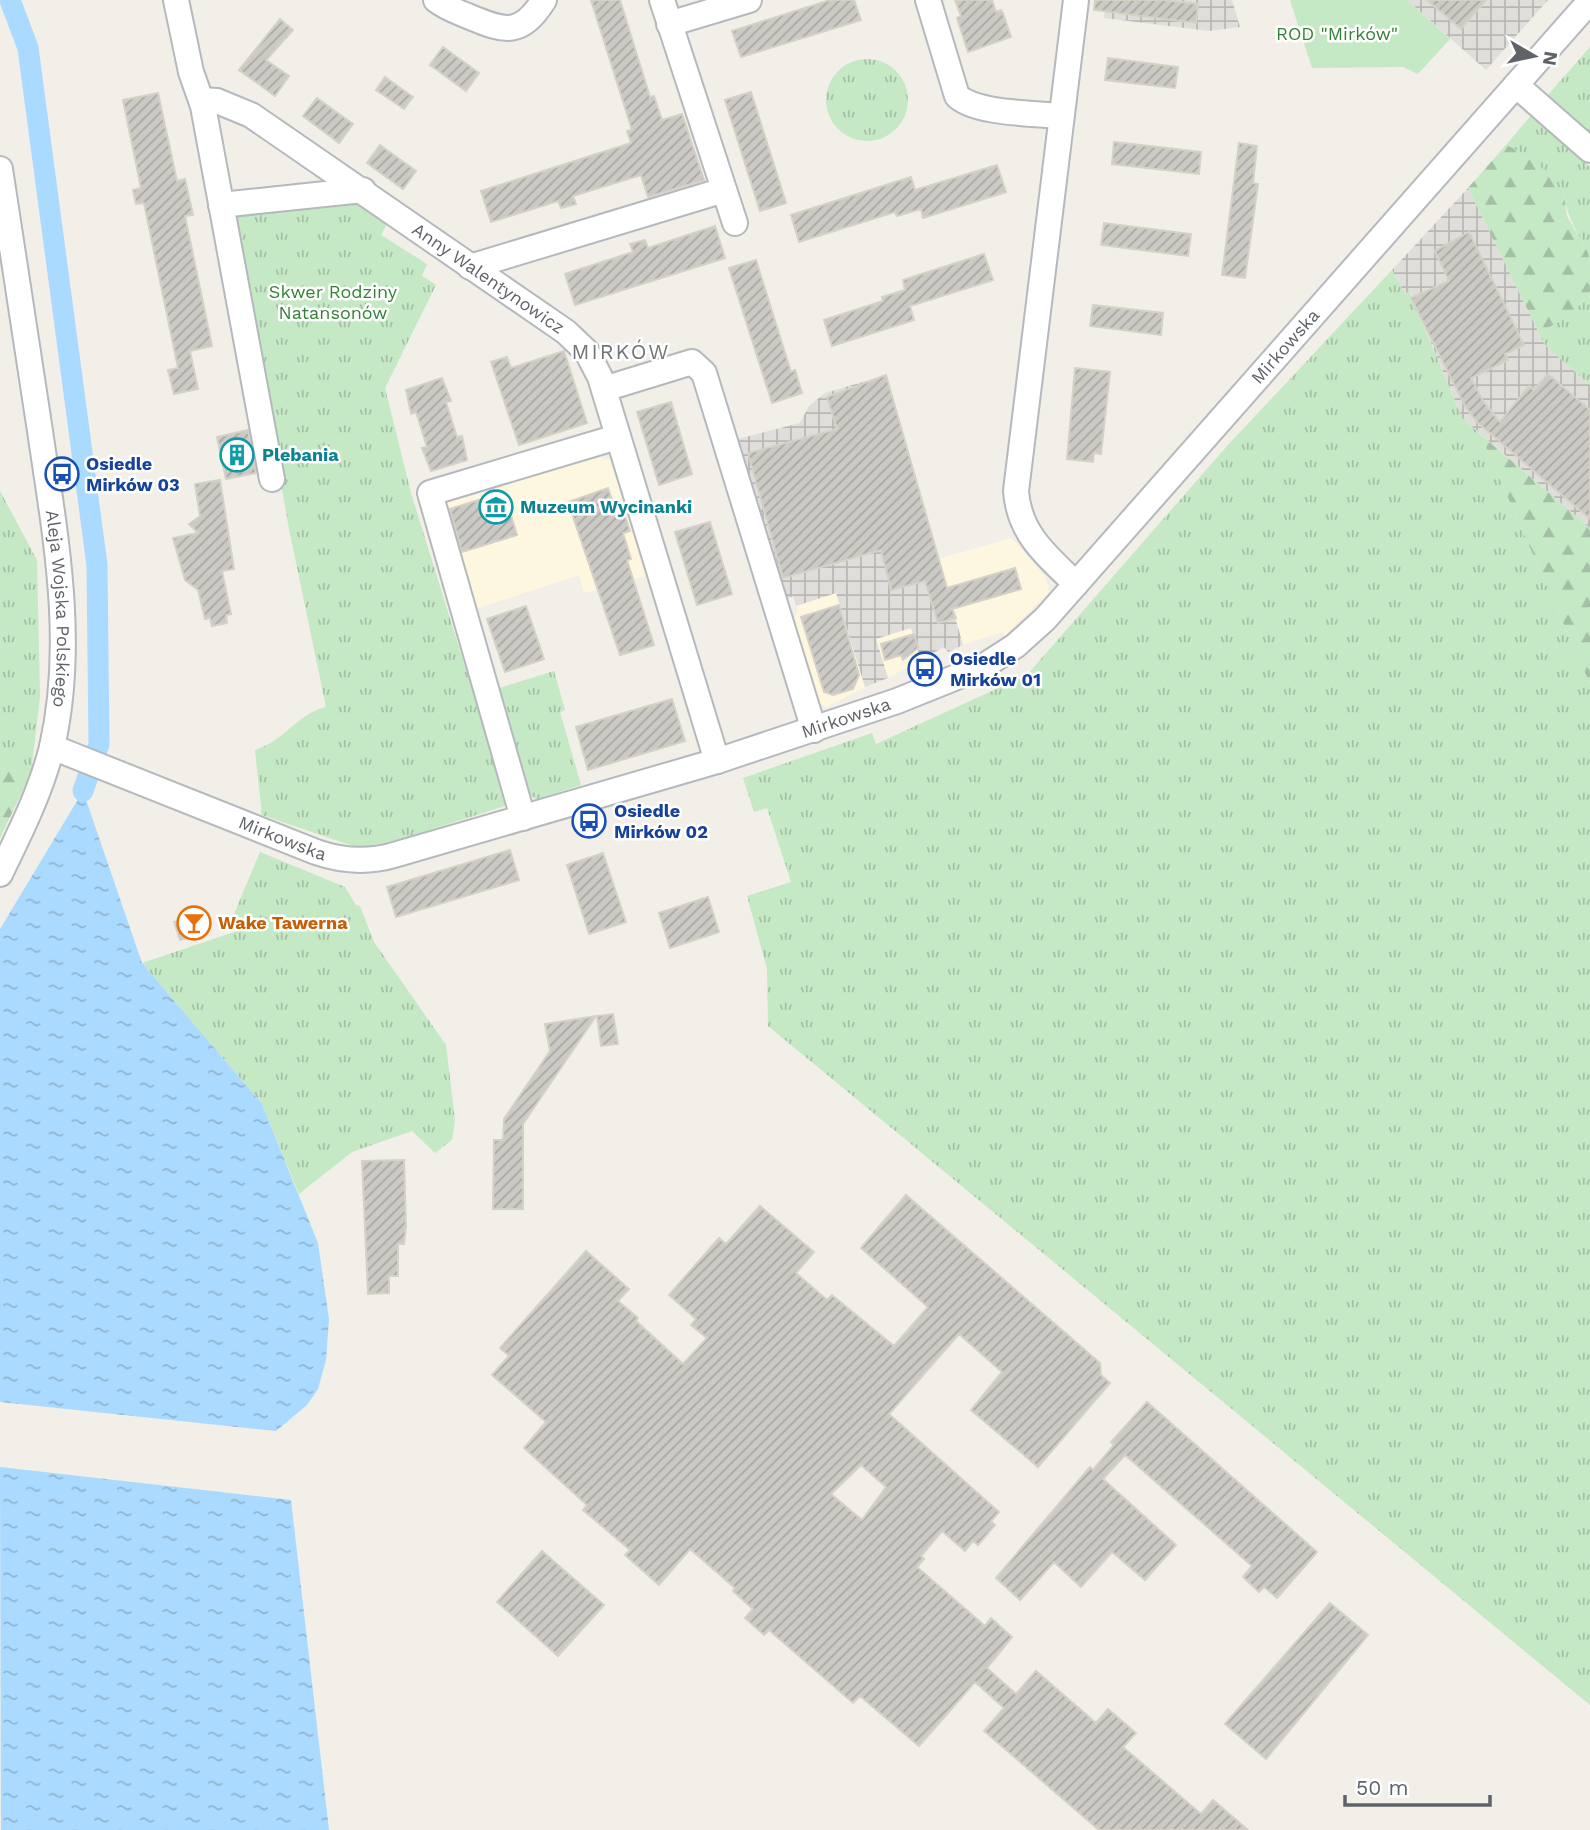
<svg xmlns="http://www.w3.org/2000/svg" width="1590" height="1830" font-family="'Work Sans',sans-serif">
<defs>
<pattern id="industrial-grid" width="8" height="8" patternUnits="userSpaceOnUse" patternTransform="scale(1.75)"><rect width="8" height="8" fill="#e0deda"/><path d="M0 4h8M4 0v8" fill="none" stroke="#b9b8b5"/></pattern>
<pattern id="grass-tufts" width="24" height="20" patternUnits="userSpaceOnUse" patternTransform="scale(1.75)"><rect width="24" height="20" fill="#c5e8c5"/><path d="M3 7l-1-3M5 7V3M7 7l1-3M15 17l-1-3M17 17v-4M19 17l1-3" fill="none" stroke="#a3c0a4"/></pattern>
<pattern id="forest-firs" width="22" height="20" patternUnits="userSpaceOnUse" patternTransform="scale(1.75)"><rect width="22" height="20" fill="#c5e8c5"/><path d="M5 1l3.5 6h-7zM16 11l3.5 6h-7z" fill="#a3c0a4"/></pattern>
<pattern id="water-ripples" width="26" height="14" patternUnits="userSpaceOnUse" patternTransform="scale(1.75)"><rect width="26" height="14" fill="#aadaff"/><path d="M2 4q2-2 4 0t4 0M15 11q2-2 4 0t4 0" fill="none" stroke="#8eb4d2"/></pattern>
<pattern id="building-hatch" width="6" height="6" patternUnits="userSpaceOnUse" patternTransform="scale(1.75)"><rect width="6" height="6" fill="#cccac5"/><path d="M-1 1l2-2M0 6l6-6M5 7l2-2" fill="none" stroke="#a9a8a4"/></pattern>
</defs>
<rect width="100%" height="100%" fill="#f1efe8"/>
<path fill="#fef7e0" d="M600 457 610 460 646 576 584 593 579 575 472 610 445 503Z
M1012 538 1046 578 1049 592 1005 635 1002 632 963 645 938 559Z
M836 593 865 687 827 707 820 704 793 620 798 611 796 606Z
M911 628 921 660 888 678 876 639Z"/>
<path fill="url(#industrial-grid)" d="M1106 0H1232L1240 27 1209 31 1104 18Z
M1407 0H1548L1486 70Z
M1468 188 1545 345 1590 385V528L1462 418 1410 292 1405 294 1392 270Z
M886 375 963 645 948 652 944 647 921 660 911 628 876 639 888 678 865 687 836 593 796 606 793 596 781 601 734 440 800 423 809 406 825 393Z"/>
<path fill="url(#grass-tufts)" d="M1590 47V134L1547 96Z
M826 100a41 41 0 1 1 82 0a41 41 0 1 1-82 0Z
M1533 113 1590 167V264C1584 237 1568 225 1564 194L1506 145Z
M356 198 389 220 381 235 427 264 422 276 436 285 385 388 411 493 508 805 404 838 359 848 262 815 255 750C283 742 298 713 326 707L289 529 235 222 244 208Z
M1392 270 1405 294 1409 291 1462 418 1480 434 1590 684V1705L768 1026 767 969 747 896 791 882 767 808 754 812 743 778 872 733 876 744 1027 675 1227 446Z
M1590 291V385L1545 345 1539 333 1572 314Z
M0 491 37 560 40 697 31 773 0 768Z
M554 671 565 710 560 712 581 785 537 799 531 796 496 689Z
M260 852 345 887 356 905 360 906 374 942 446 1045 455 1120 452 1140 435 1153 412 1131 352 1152 299 1194 262 1104 142 963 252 926 234 914Z"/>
<path fill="url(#forest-firs)" d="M1506 145 1532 157 1564 194 1567 216 1588 253 1590 264V291L1572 314 1539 333 1468 188Z
M1480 434 1590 528V684Z
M0 768 31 773 0 838Z"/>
<path fill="#c5e8c5" d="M1290 0H1407L1450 39 1418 74 1403 67 1312 68Z"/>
<path fill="url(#water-ripples)" d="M83 791 142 963 262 1104 318 1243 329 1319 326 1360 318 1389 307 1405 276 1431 0 1402V929Z
M0 1467 291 1500 329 1830H1Z"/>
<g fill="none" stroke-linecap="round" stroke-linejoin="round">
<path stroke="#aadaff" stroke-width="21" d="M10 0 28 48 97 565 99 744 83 791"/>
</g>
<path fill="url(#building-hatch)" stroke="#d6d1c6" stroke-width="2" fill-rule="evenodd" d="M591 0H620L650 97 654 96 662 120 682 114 704 180 648 197 641 175 573 196 576 204 561 208 558 201 491 222 481 191 631 143 627 131 632 130Z
M830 0H854L861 20 741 57 732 31Z
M955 0H992L996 12 1001 10 1003 13 1011 37 968 52 957 18 961 16Z
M1095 0H1163L1198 4 1196 23 1094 10Z
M1427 0H1486L1461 29Z
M280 19 293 30 266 60 289 76 275 96 239 70Z
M443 47 479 73 466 91 430 65Z
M1108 58 1178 67 1175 88 1105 80Z
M385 77 413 97 404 109 376 90Z
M751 92 786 203 760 211 725 100Z
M158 93 177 181 185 179 193 215 185 216 212 346 190 351 198 389 174 394 168 370 178 368 144 203 136 204 133 190 141 188 123 100Z
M317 98 353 124 339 143 303 116Z
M1114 142 1201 152 1199 174 1112 164Z
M1239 143 1257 146 1253 183 1258 184 1245 278 1222 275Z
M380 145 416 171 403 189 367 163Z
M997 165 1006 192 923 218 921 209 897 216 895 212 799 242 791 215 911 177 915 190Z
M1104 223 1191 234 1188 256 1101 245Z
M715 226 725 258 575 305 565 274 633 252 630 244 645 240 648 248Z
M1469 232 1524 345 1505 354 1508 360 1471 378 1483 401 1500 422 1529 386 1534 390 1548 374 1590 410V519L1477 422 1465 406 1411 298 1449 281 1435 251Z
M984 254 993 280 910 306 914 320 832 346 824 320 883 301 882 297 905 290 903 280Z
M756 260 791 372 795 370 802 393 772 403 729 268Z
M1093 305 1163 313 1161 335 1090 326Z
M564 351 587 423 519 445 491 362 507 357 511 368Z
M1075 368 1110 372 1101 454 1094 453 1093 462 1067 459Z
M886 375 947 588 1015 568 1021 589 952 609 956 618 938 623 925 581 891 590 881 550 783 578 748 453 837 429 827 397Z
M442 378 451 401 446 402 457 437 462 436 467 460 431 471 422 448 427 447 416 412 411 414 406 390Z
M671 402 692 474 659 485 637 412Z
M248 430 256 473 226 479 217 437Z
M220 480 234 569 222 571 231 614 226 615 227 623 212 626 210 618 205 619 198 590 185 580 173 538 198 533 189 524 200 516 195 484Z
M608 488 617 515 624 513 630 531 623 533 631 559 627 560 654 645 620 655 568 502Z
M504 492 517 535 462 552 450 509Z
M710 522 732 594 697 605 675 532Z
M839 605 859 675 853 689 833 695 824 692 801 617Z
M526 606 544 659 505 672 487 619Z
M914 634 918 648 903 660 901 655 885 660 881 644Z
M672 699 685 741 588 770 576 727Z
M510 850 519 880 396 917 387 887Z
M603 853 626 922 589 934 567 865Z
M708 897 719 932 670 948 659 913Z
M202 914 207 932 180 940 174 922Z
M613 1014 618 1044 601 1046 597 1016Z
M596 1016 523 1124V1209H493L494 1140H503L504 1119 550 1051 545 1024Z
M404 1160 406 1227 404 1244H398V1276H389V1293L368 1294 362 1161Z
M906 1195 1100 1363 1101 1375 1110 1383 1038 1467 971 1410 1002 1372 959 1334 889 1414 999 1512 991 1521 995 1525 978 1545 973 1541 965 1551 942 1531 921 1556 924 1559 917 1567 985 1626 991 1618 1012 1637 987 1668 1016 1694 1036 1671 1096 1723 1108 1709 1136 1733 1123 1747 1201 1814 1213 1800 1248 1830H1099L984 1731 1004 1708 975 1682 919 1746 860 1696 853 1703 769 1630 764 1635 745 1618 753 1609 733 1591 735 1588 690 1549 659 1585 625 1555 630 1550 583 1510 587 1505 524 1448 546 1422 492 1375 509 1356 500 1348 586 1251 629 1289 618 1301 638 1318 636 1321 683 1364 707 1338 691 1325 696 1319 669 1295 719 1238 726 1244 760 1206 814 1252 796 1273 827 1300 832 1295 894 1346 928 1307 861 1248ZM861 1465 886 1487 862 1520 831 1494Z
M1147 1402 1317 1552 1277 1598 1264 1587 1259 1592 1243 1577 1252 1566 1125 1455 1103 1479 1176 1545 1145 1580 1112 1552 1081 1587 1054 1562 1020 1600 996 1578 1090 1467 1093 1470 1114 1445 1111 1442Z
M542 1551 604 1605 558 1656 497 1602Z
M1330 1603 1368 1635 1266 1759 1225 1724Z"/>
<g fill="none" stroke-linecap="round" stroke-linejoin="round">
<defs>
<g id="minor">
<path d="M176 0 191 72 203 106 272 479"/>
<path d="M436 0C446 8 458 12 470 17 506 32 521 36 544 0"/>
<path d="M662 0 735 223"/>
<path d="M928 0 957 96C977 114 1033 113 1061 116"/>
<path d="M1076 0 1016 491C1019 534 1047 556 1076 584"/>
<path d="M669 24 749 0"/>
<path d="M1516 85 1590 150"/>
<path id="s1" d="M201 100 217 101 251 115 566 332 587 352 600 377 717 761"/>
<path id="s2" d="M0 169C13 256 26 343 40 431 55 534 76 642 52 747 41 791 20 833 0 874"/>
<path d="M221 205 363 190"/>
<path d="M470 267 724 190"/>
<path d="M604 389 692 362 704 373 814 730"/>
<path id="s3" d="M52 747 316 852C342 861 367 863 394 855L717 761 897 701 984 666 1015 646 1045 619 1590 1"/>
<path d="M523 818 430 493 617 437"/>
</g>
</defs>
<use href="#minor" stroke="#b5b8bc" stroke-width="28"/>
<use href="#minor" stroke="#fff" stroke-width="24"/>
</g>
<defs>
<symbol id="building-ring" viewBox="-11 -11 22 22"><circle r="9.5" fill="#fff" stroke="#0f9aa8" stroke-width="1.5"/><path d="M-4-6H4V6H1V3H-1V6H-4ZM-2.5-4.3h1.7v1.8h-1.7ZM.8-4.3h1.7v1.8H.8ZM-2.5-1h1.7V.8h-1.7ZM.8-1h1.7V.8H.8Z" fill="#0f9aa8"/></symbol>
<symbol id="bus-ring" viewBox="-11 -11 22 22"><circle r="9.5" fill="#fff" stroke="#1a4fb4" stroke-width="1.5"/><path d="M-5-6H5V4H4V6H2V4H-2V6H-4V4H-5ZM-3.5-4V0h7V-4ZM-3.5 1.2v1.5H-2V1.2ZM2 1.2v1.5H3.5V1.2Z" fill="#1a4fb4"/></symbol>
<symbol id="museum-ring" viewBox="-11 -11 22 22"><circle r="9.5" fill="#fff" stroke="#0f9aa8" stroke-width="1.5"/><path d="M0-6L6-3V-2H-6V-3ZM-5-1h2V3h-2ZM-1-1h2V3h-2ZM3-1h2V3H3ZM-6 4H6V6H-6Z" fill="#0f9aa8"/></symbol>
<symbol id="bar-ring" viewBox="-11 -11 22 22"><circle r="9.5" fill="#fff" stroke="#e8710a" stroke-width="1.5"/><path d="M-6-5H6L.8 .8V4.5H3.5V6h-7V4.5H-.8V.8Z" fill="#e8710a"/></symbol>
</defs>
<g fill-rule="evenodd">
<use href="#building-ring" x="218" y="436" width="38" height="38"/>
<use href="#bus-ring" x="43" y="455" width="38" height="38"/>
<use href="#museum-ring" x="477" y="488" width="38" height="38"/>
<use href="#bus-ring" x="906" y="650" width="38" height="38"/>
<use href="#bus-ring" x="570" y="802" width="38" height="38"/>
<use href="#bar-ring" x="175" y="904" width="38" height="38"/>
</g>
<g text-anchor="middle" stroke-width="5" stroke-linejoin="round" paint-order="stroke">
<g font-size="18" fill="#348238" stroke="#fff">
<text x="1337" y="40">ROD "Mirków"</text>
<text x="333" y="298">Skwer Rodziny<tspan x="333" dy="21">Natansonów</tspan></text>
</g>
<g font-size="18" fill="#5f6368" stroke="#fff">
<text dy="6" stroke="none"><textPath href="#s1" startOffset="341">Anny Walentynowicz</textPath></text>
<text dy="6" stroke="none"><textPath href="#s3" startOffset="1424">Mirkowska</textPath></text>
<text dy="6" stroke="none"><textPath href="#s2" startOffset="444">Aleja Wojska Polskiego</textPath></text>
<text dy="6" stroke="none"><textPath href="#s3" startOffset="836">Mirkowska</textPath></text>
<text dy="6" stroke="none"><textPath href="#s3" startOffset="248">Mirkowska</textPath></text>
</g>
<g font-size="18" font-weight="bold" fill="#0d838f" stroke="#fff" text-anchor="start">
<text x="262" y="461">Plebania</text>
<text x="520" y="513">Muzeum Wycinanki</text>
</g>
<g font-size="18" font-weight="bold" fill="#164399" stroke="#fff" text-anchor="start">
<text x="86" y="470">Osiedle<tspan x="86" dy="21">Mirków 03</tspan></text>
<text x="950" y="665">Osiedle<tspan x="950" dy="21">Mirków 01</tspan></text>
<text x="614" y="817">Osiedle<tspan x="614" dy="21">Mirków 02</tspan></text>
</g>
<g font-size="18" font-weight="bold" fill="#c56008" stroke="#fff" text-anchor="start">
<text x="218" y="929">Wake Tawerna</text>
</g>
<g font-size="21" letter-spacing="2" fill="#70757a" stroke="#fff">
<text x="621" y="359">MIRKÓW</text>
</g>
</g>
<g transform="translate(1534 56) rotate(99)" stroke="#ffffff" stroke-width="5" paint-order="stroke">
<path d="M0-5L12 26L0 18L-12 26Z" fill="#5f6368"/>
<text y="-10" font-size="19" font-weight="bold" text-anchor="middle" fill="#5f6368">N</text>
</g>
<path d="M1345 1795v10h145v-10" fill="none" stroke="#5f6368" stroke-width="3.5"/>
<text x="1356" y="1795" font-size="21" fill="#5f6368" stroke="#ffffff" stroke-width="5" paint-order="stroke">50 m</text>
</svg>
